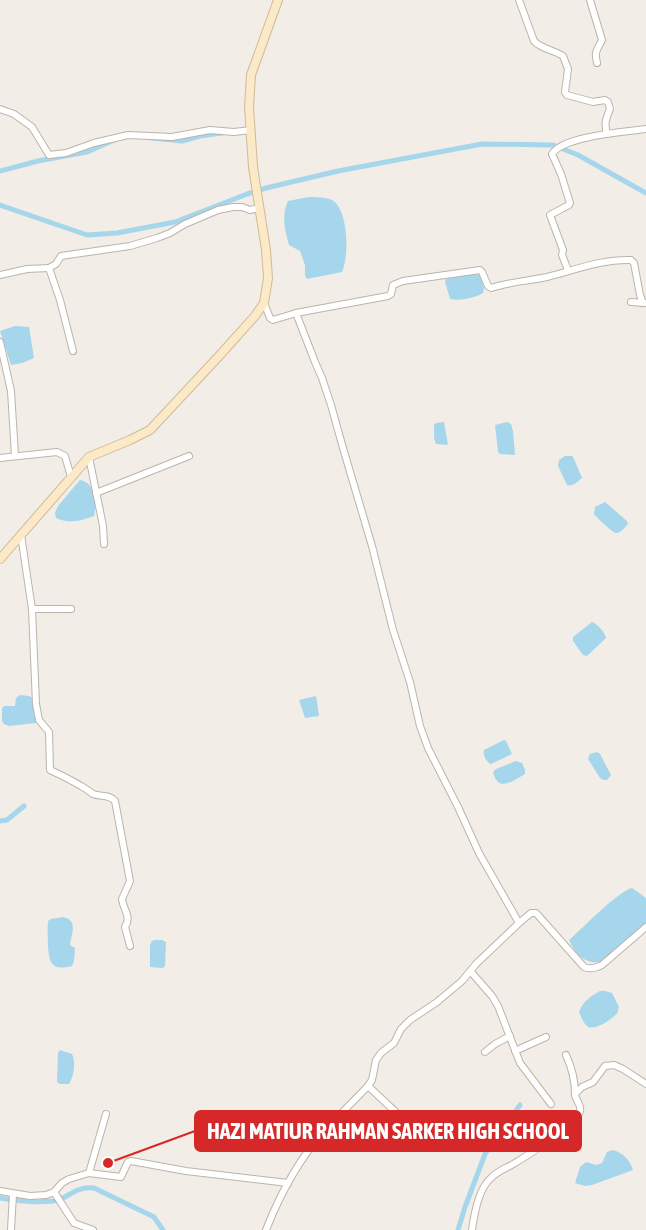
<svg xmlns="http://www.w3.org/2000/svg" width="646" height="1230" font-family="'Asap Condensed',sans-serif">
<rect width="100%" height="100%" fill="#f2ede6"/>
<g fill="#a6d6eb">
<path d="M309,197C316,197 325,197 332,200C349,210 349,257 342,272L307,279L305,276V265L300,251L289,245C285,230 281,216 288,201Z"/>
<path d="M468,274L480,275L484,288L483,293C475,298 460,301 450,299L445,282L446,279Z"/>
<polygon points="15,326 29,327 34,358 22,363 11,365 0,331"/>
<polygon points="444,422 448,445 436,444 434,438 434,425 436,423"/>
<polygon points="507,422 511,424 513,431 515,455 500,454 498,452 495,425"/>
<path d="M565,456H572L574,459L582,478C577,482 573,487 567,485L558,466L559,460Z"/>
<path d="M80,480C95,482 97,504 94,516C81,521 69,524 56,518L55,513L58,506Z"/>
<path d="M605,502L627,521L628,524C625,527 621,533 616,533C613,533 596,517 594,514L595,507Z"/>
<path d="M592,622C598,624 605,633 606,638L587,656L583,655L573,641V637Z"/>
<polygon points="20,695 29,696 33,698 36,723 9,726 4,724 2,721 2,709 4,706 15,706 16,698"/>
<polygon points="316,696 319,716 305,718 299,700"/>
<path d="M504,740L506,741L512,754L491,764C486,762 483,756 484,750Z"/>
<polygon points="597,752 600,754 611,775 607,780 603,780 600,778 588,759 590,754"/>
<path d="M516,761L522,763L525,770V774C513,781 498,793 493,772L496,769Z"/>
<path d="M632,888L646,898V925L606,961C587,966 577,957 569,940C583,928 617,892 632,888Z"/>
<path d="M63,917C78,920 72,933 70,945L75,948L74,961L72,966C52,971 49,964 48,946C48,938 47,930 48,921L51,919Z"/>
<polygon points="154,940 162,940 166,942 165,966 163,968 150,967 150,945 152,941"/>
<path d="M600,991H605L612,993L619,1007C618,1009 618,1011 618,1012C613,1019 594,1032 587,1026C583,1023 581,1016 579,1012C583,1001 591,996 600,991Z"/>
<path d="M60,1050L72,1054C76,1062 74,1076 69,1084H60L57,1082L58,1053Z"/>
<path d="M613,1150C623,1153 630,1160 633,1170L592,1185L585,1186L575,1183L580,1167L586,1162L596,1165L602,1163L607,1152Z"/>
</g>
<g fill="none" stroke-linecap="round" stroke-linejoin="round">
<g stroke="#a6d6eb" stroke-width="5">
<polyline points="152,138 182,141 200,136 222,133"/>
<polyline points="0,171 38,161 87,152 114,140"/>
<polyline points="0,205 87,235 117,233 175,222 247,194 266,188 338,171 482,144 553,145 578,155 646,193"/>
<polyline points="0,821 7,820 24,806"/>
<path d="M0,1198C17,1201 36,1203 53,1201C69,1199 74,1186 94,1188L154,1217L163,1230"/>
<polyline points="458,1230 465,1207 485,1154 520,1105"/>
</g>
<defs>
<g id="minor">
<path d="M519,0L534,41C541,49 554,50 563,56L568,69L565,92L567,95L593,102L605,100L608,102L610,109C606,119 604,123 607,134"/>
<path d="M590,0L602,40C597,50 594,51 597,63"/>
<polyline points="0,109 14,114 32,127 49,155 66,153 94,143 128,135 172,137 210,130 234,132 251,130"/>
<path d="M568,270L562,255L563,250L550,215L569,205L570,203L561,174L552,154C563,136 625,132 646,129"/>
<polyline points="0,275 27,269 49,268"/>
<polyline points="631,302 645,303"/>
<path d="M264,303L270,318L273,320L296,313L388,296L391,294L393,285L403,281L480,270L482,272L488,286L491,288C509,282 528,281 547,277C575,270 602,259 631,260L634,263L640,295L643,303"/>
<polyline points="0,342 11,391 15,456"/>
<polyline points="73,351 60,300 49,268 56,264 61,256 130,246 157,238 170,233 185,224 218,210 233,207 242,207 250,210 260,208"/>
<polyline points="89,457 103,526 104,544"/>
<polyline points="0,458 57,452 65,456 71,477"/>
<polyline points="96,493 189,456"/>
<path d="M21,535L32,609L36,704L39,720L49,732L50,770C61,775 71,780 81,786C85,788 89,791 93,794C101,797 109,794 115,801L130,881L122,899C123,909 132,917 125,927L130,946"/>
<polyline points="32,609 71,609"/>
<path d="M519,923L531,913H536L584,967C590,970 596,968 602,965L646,927"/>
<polyline points="471,972 492,996 498,1006 520,1063 551,1104"/>
<polyline points="515,1051 546,1037"/>
<polyline points="485,1052 495,1044 510,1036"/>
<path d="M566,1055C572,1068 575,1079 575,1094"/>
<polyline points="368,1086 401,1117 407,1120 410,1116"/>
<polyline points="89,1173 106,1114"/>
<polyline points="0,1191 30,1196 46,1195 54,1192 62,1183 69,1179 89,1173 121,1177 128,1162 131,1161 186,1171 288,1183"/>
<polyline points="54,1192 74,1223 93,1230"/>
<polyline points="11,1230 13,1194"/>
<path d="M266,1230C280,1194 299,1159 325,1130C339,1115 354,1101 368,1086L372,1080L376,1060L381,1053L394,1043L401,1029L410,1020L437,1002L462,981L476,964L519,923L479,853L458,807L428,748L420,726L410,682L393,630L372,546L343,448L331,405L322,378L315,362L296,313"/>
<path d="M472,1230C474,1215 479,1188 491,1178C497,1171 507,1168 515,1163C528,1155 577,1125 580,1111C582,1105 575,1100 575,1094L582,1087L593,1082L605,1066L614,1065L623,1069L646,1084"/>
</g>
<polyline id="secondary" points="0,559 89,457 130,440 150,430 220,355 255,316 264,303 268,278 266,250 253,167 249,107 251,75 278,0"/>
</defs>
<use href="#minor" stroke="#bdb4a9" stroke-width="8"/>
<use href="#secondary" stroke="#cfbb98" stroke-width="10"/>
<use href="#minor" stroke="#fff" stroke-width="6"/>
<use href="#secondary" stroke="#fbe9c7" stroke-width="8"/>
</g>
<path fill="none" stroke="#d62828" stroke-width="2" d="M108 1163L195 1131"/>
<circle fill="#d62828" stroke="#fff" stroke-width="2" cx="108" cy="1163" r="6"/>
<rect fill="#d62828" stroke="#d62828" stroke-width="2" x="195" y="1111" width="386" height="40" rx="6"/>
<g font-size="22" text-anchor="middle" font-weight="bold" fill="#fff">
<text x="388" y="1139">HAZI MATIUR RAHMAN SARKER HIGH SCHOOL</text>
</g>
</svg>
